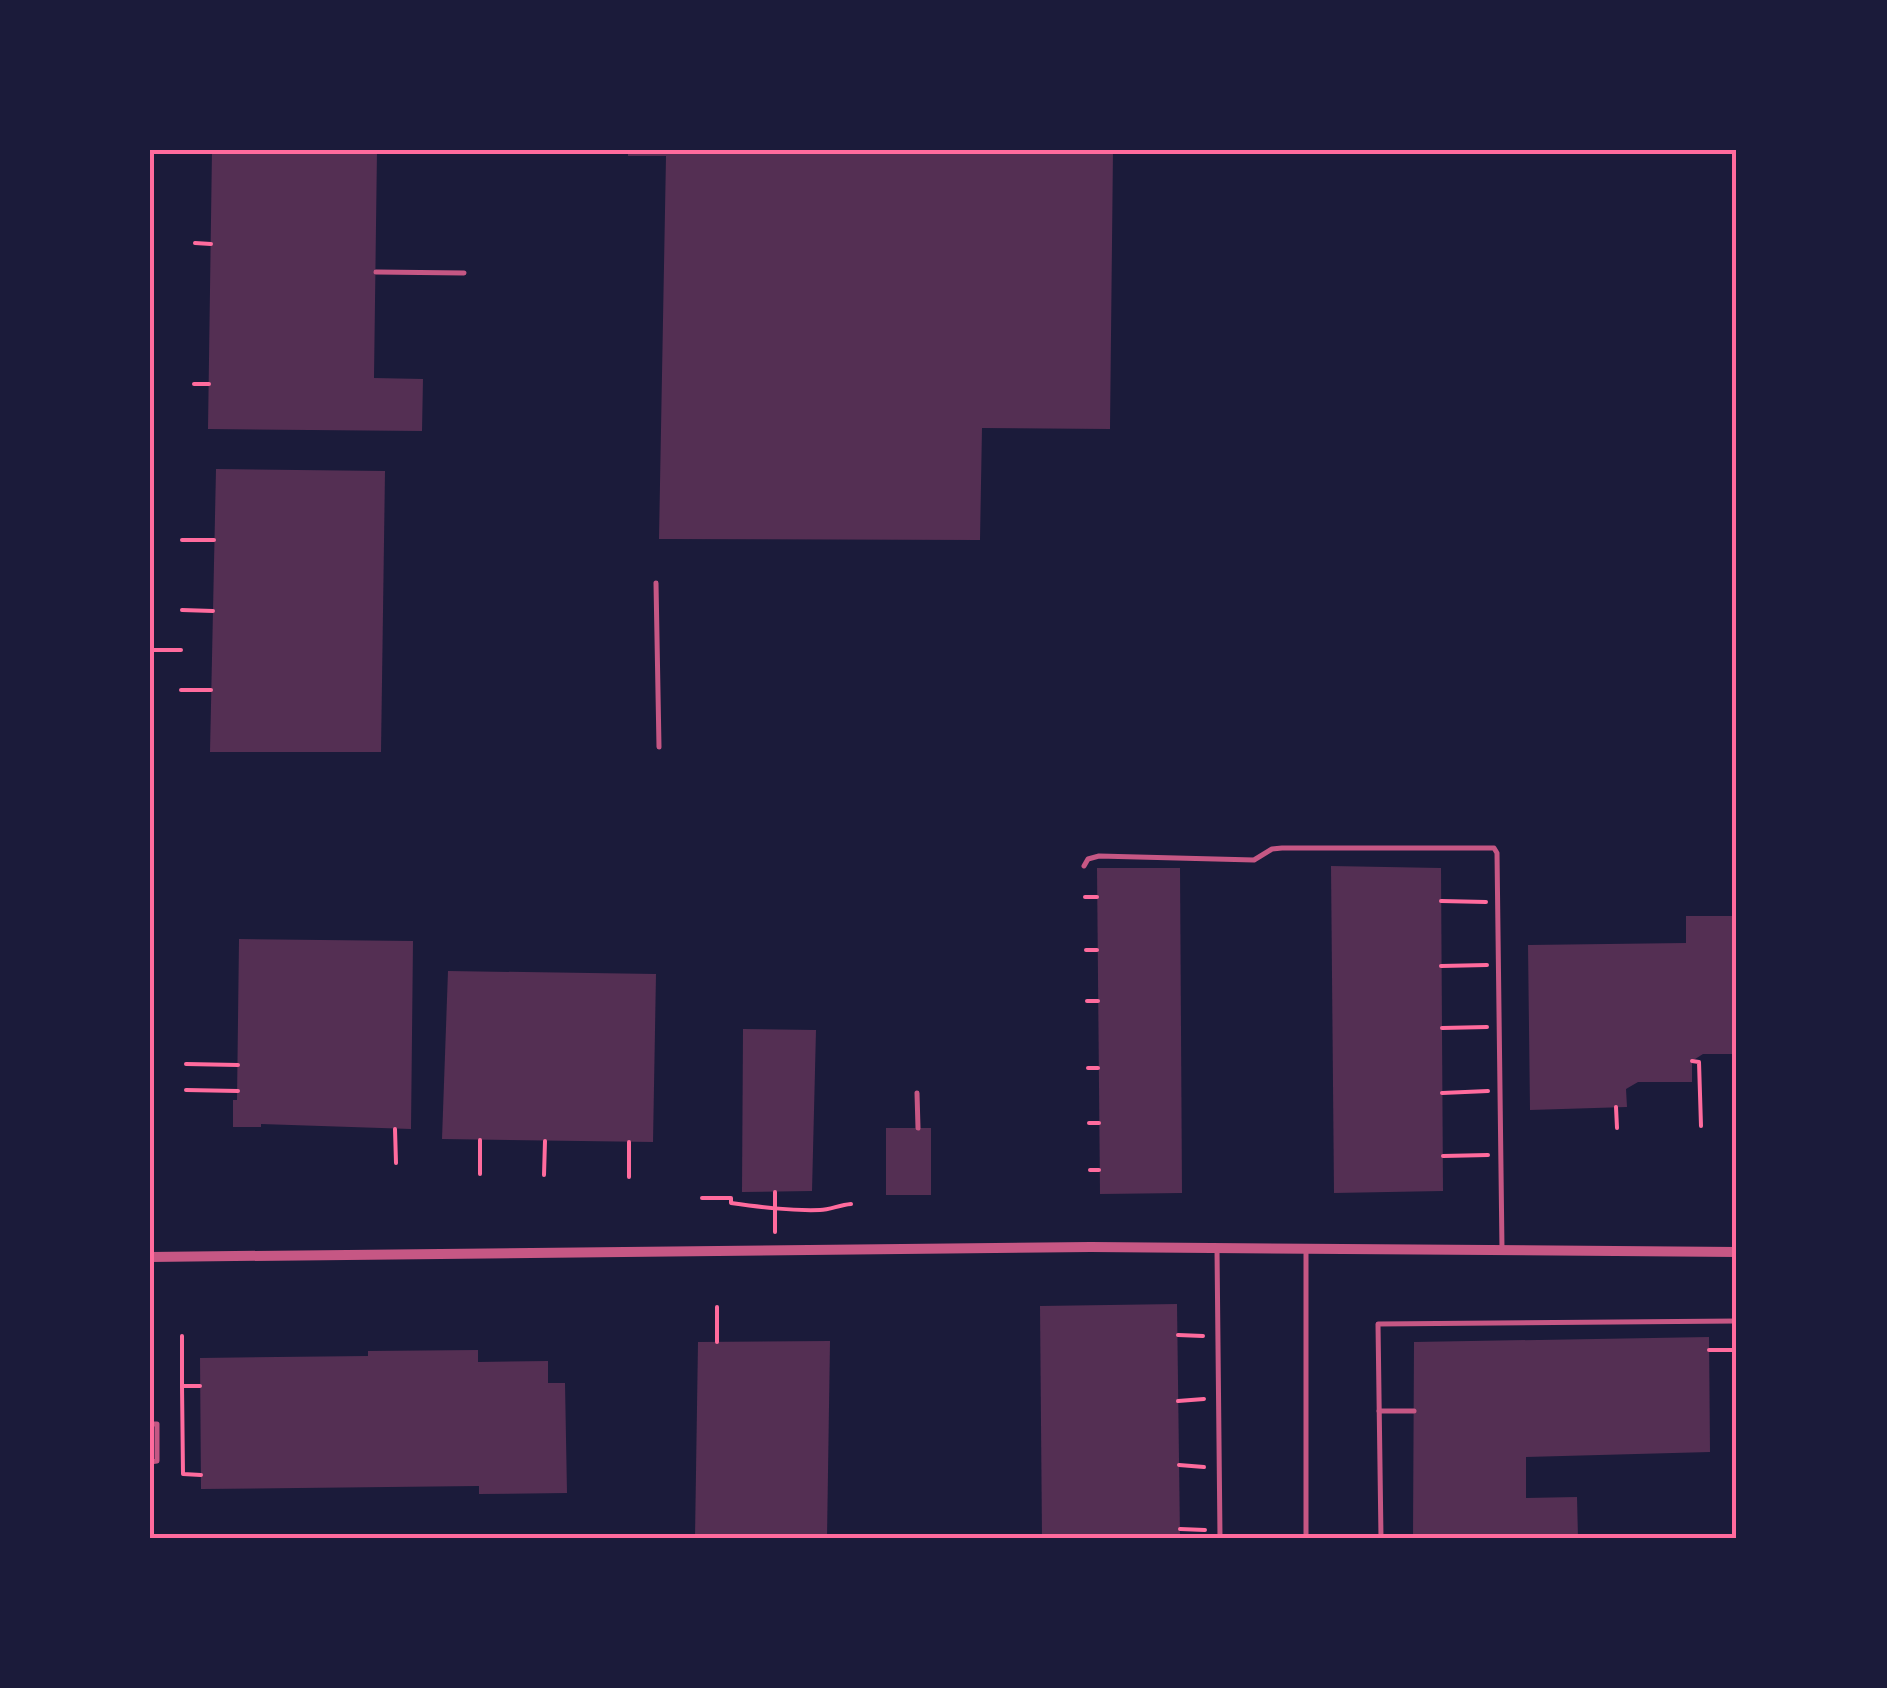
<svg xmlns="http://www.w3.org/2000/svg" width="1887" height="1688" font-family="'Open Sans',sans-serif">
<rect width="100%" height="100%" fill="#1b1b3a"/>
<g fill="#542f53">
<polygon points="212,150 377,150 374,378 423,379 422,431 208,429"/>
<polygon points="628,150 1113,150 1110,429 982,428 980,540 659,539 666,156 628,156"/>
<polygon points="216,469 385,471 381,752 210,752"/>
<polygon points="1331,866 1441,868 1443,1191 1334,1193"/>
<polygon points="1097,868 1180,868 1182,1193 1100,1194"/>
<polygon points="1686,916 1737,916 1737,1054 1703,1054 1692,1061 1692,1082 1638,1082 1626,1089 1627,1107 1530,1110 1528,945 1686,943"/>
<polygon points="239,939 413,941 411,1129 261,1124 261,1127 233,1127 233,1100 237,1100"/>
<polygon points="448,971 656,974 653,1142 442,1139"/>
<polygon points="743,1029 816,1030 812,1191 742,1192"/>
<rect x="886" y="1128" width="45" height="67"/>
<polygon points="1177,1304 1180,1538 1042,1538 1040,1306"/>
<polygon points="1709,1337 1710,1452 1526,1457 1526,1498 1577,1497 1578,1538 1413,1538 1414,1342"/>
<polygon points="830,1341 827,1538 695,1538 698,1342"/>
<polygon points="478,1350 478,1362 548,1361 548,1383 565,1383 567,1493 479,1494 479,1486 201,1489 200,1358 368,1356 368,1351"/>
</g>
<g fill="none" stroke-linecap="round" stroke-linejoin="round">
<g stroke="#ff6b9d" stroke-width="4">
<polyline points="195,243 211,244"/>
<polyline points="194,384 209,384"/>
<polyline points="182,540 214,540"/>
<polyline points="182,610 213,611"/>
<polyline points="150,650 181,650"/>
<polyline points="181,690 211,690"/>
<polyline points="1085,897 1097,897"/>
<polyline points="1441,901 1486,902"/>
<polyline points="1086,950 1097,950"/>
<polyline points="1441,966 1487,965"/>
<polyline points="1087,1001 1098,1001"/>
<polyline points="1442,1028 1487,1027"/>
<polyline points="1692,1061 1699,1062 1701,1126"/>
<polyline points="186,1064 238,1065"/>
<polyline points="1088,1068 1098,1068"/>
<polyline points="186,1090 238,1091"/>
<polyline points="1442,1093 1488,1091"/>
<polyline points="1616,1107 1617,1128"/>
<polyline points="1089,1123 1099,1123"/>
<polyline points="395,1129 396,1163"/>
<polyline points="629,1142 629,1177"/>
<polyline points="1443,1156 1488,1155"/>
<polyline points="1090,1170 1099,1170"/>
<polyline points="480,1174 480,1140"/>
<polyline points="544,1175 545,1141"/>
<polyline points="775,1192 775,1232"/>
<path d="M702,1198H731V1203C760,1207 790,1211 820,1210C830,1210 839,1205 851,1204"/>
<polyline points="717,1307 717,1342"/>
<polyline points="1178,1335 1203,1336"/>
<polyline points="182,1336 182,1386"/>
<polyline points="1709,1350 1737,1350"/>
<polyline points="200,1386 182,1386 183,1474 201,1475"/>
<polyline points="1178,1401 1204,1399"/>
<polyline points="1179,1465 1204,1467"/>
<polyline points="1180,1529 1205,1530"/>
</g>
<g stroke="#c65784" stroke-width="5">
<polyline points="376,272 464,273"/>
<polyline points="656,583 659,747"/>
<polyline points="1084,866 1088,859 1099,856 1254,860 1272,849 1282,848 1494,848 1497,853 1502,1249"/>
<polyline points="917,1093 918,1128"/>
<polyline points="1217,1249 1220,1538"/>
<polyline points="1306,1250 1306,1538"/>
<polyline points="1379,1411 1414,1411"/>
<polyline points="150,1424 157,1424 157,1461 150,1462"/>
<polyline points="1381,1538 1378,1324 1737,1321"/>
</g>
<polyline stroke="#c65784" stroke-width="10" points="150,1257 1091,1247 1737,1252"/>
</g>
<rect width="1887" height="1688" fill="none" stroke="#1b1b3a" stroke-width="305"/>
<rect x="152" y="152" width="1582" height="1384" fill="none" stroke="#ff6b9d" stroke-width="4"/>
</svg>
